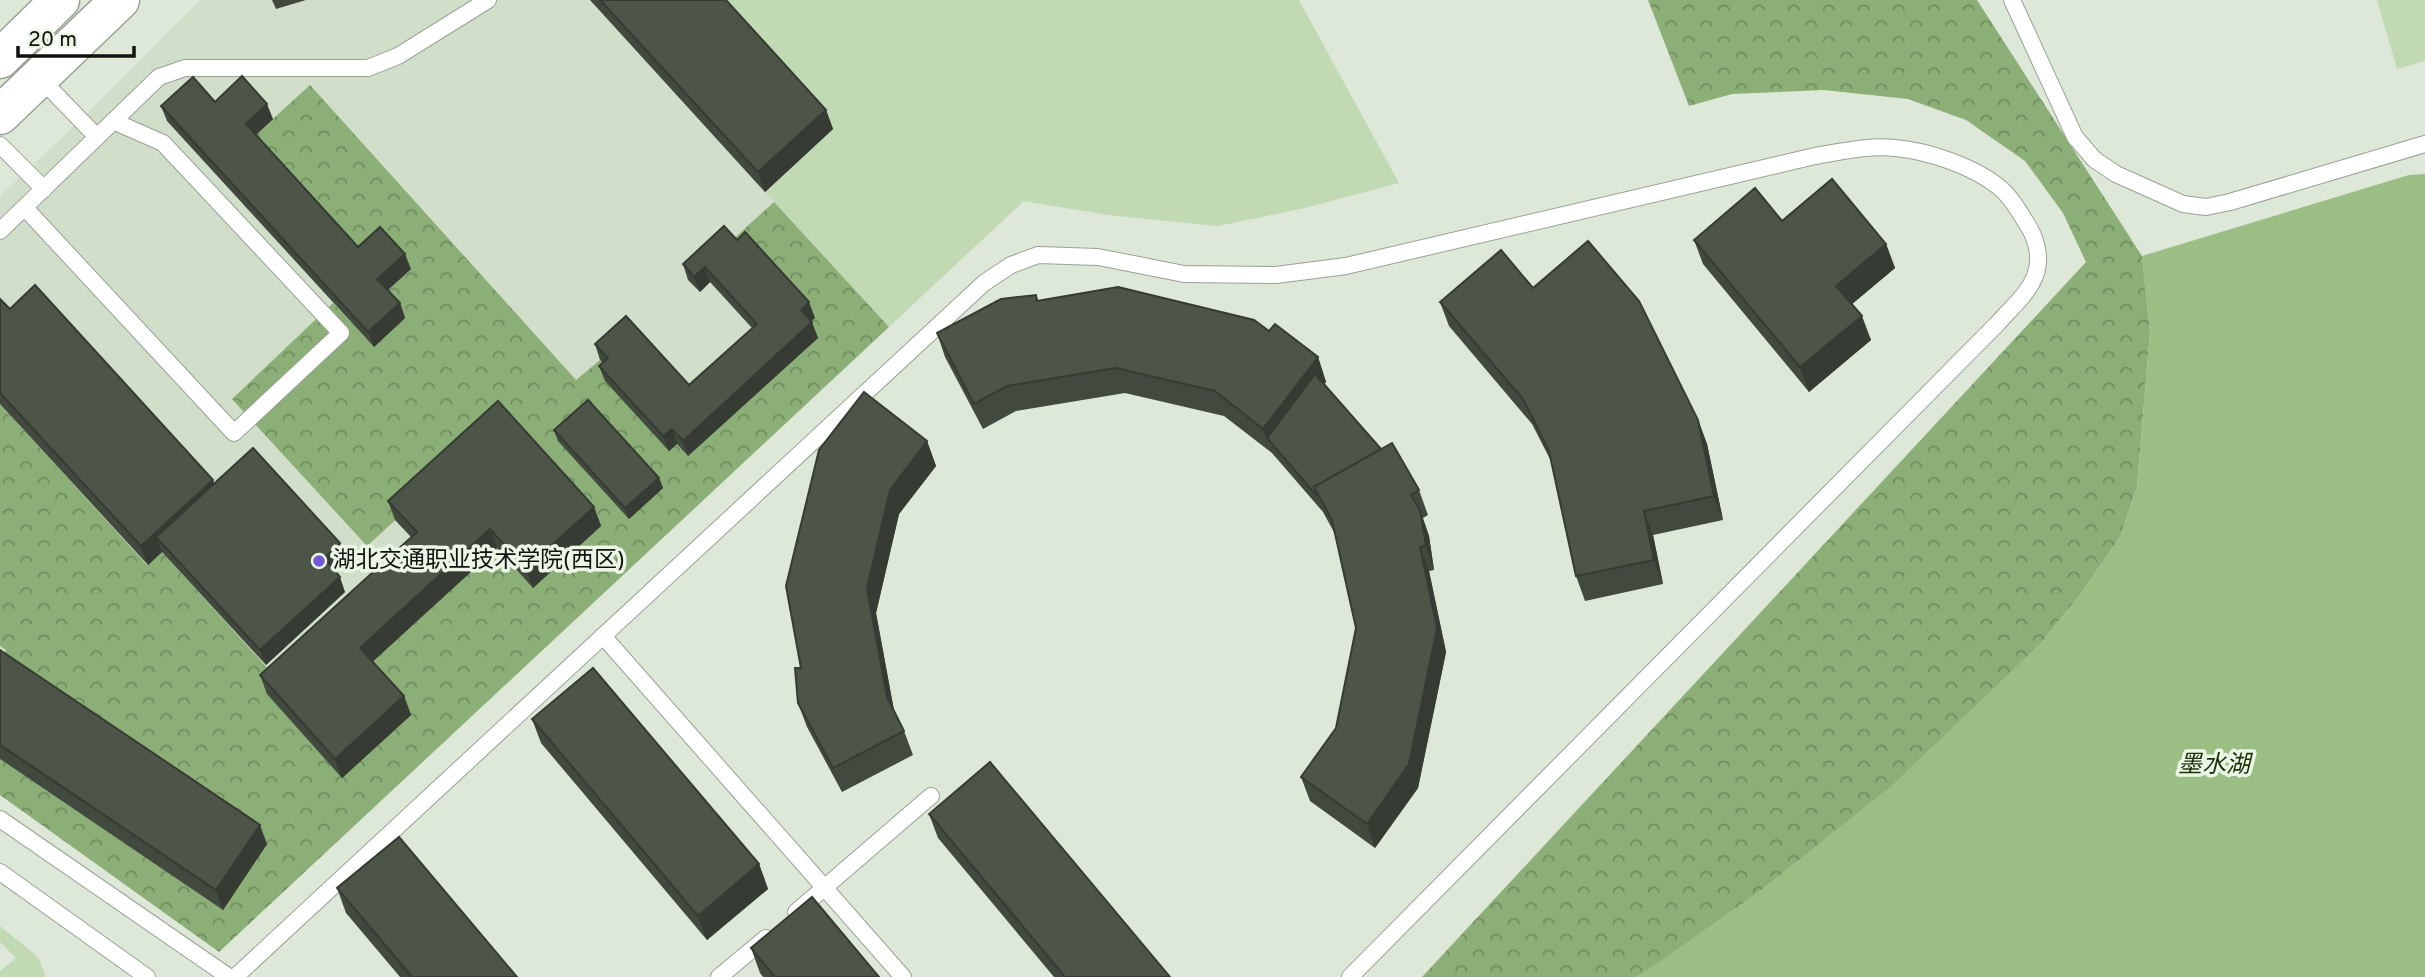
<svg xmlns="http://www.w3.org/2000/svg" width="2425" height="977" font-family="Overpass,'Noto Sans SC',sans-serif">
<defs>
<pattern id="forest-crowns" width="20" height="18" patternUnits="userSpaceOnUse" patternTransform="scale(1.75)"><rect width="20" height="18" fill="#8baf76"/><path d="M2 6a3 3 0 1 1 6 0M12 15a3 3 0 1 1 6 0" fill="none" stroke="#708d5f"/></pattern>
</defs>
<rect width="100%" height="100%" fill="#dee8d9"/>
<polygon fill="#d1dfca" points="200,0 1299,0 1305,208 1217,226 1109,215 1023,201 219,952 0,795 0,196 94,107"/>
<g fill="#c1dab4">
<polygon points="715,0 1299,0 1399,183 1305,208 1217,226 1109,215 1024,201 889,327 765,192 833,129"/>
<polygon points="2377,0 2425,0 2425,61 2397,69"/>
<polygon points="0,926 38,957 46,977 0,977 0,971 16,958 0,942"/>
</g>
<g fill="url(#forest-crowns)">
<polygon points="1648,0 1977,0 2142,256 2150,332 2137,487 2120,537 2082,592 2042,642 1991,693 1891,787 1759,892 1654,966 1637,977 1422,977 2086,262 2063,213 2025,161 1966,120 1908,99 1824,90 1732,94 1689,106"/>
<polygon points="310,85 576,380 600,360 688,456 818,338 806,325 815,318 730,242 774,202 889,327 219,952 0,795 0,759 222,909 266,844 0,660 6,650 0,646 0,404 147,565 162,552 280,682 367,667 497,548 534,588 505,420 367,546 232,399 333,303 374,347 383,294 410,270 364,262 251,139"/>
</g>
<polygon fill="#9abe84" points="2425,174 2425,977 1637,977 1759,892 1890,787 2042,642 2082,592 2120,537 2137,487 2150,332 2142,256 2409,175"/>
<g fill="none" stroke-linecap="round" stroke-linejoin="round">
<defs>
<g id="lane">
<polyline points="2012,0 2075,137 2095,160 2116,174 2183,204 2206,207 2230,202 2425,144"/>
<polyline points="39,77 97,137"/>
<polyline points="0,145 44,189"/>
<polyline points="25,208 234,433 341,333 163,143 113,121"/>
<polyline points="0,231 159,77 185,68 368,68 398,56 488,0"/>
<polyline points="603,636 903,977"/>
<polyline points="0,819 229,977"/>
<polyline points="0,872 147,977"/>
<polyline points="796,912 931,796"/>
<path d="M235,977L984,283L1011,265L1038,255L1098,257L1184,274L1276,275L1346,266L1815,156C1840,152 1869,145 1895,148C1928,151 1973,166 1999,187C2010,196 2018,209 2025,221C2036,237 2042,257 2035,276C2028,294 2011,308 1998,323L1350,977"/>
<polyline points="719,977 766,938"/>
</g>
<g id="secondary">
<polyline points="0,59 60,0"/>
<polyline points="0,115 120,0"/>
</g>
</defs>
<use href="#lane" stroke="#99a294" stroke-width="18"/>
<use href="#secondary" stroke="#99a294" stroke-width="41"/>
<use href="#lane" stroke="#fff" stroke-width="16"/>
<use href="#secondary" stroke="#fff" stroke-width="38"/>
</g>
<g fill="#42493f">
<polygon points="272,0 306,0 276,9"/>
<polygon points="590,0 726,0 826,110 833,129 765,192"/>
<polygon points="215,102 273,119 256,135 358,247 411,269 388,290 400,303 405,318 374,347 167,121 161,106"/>
<polygon points="1782,221 1886,244 1895,268 1852,304 1871,340 1809,392 1703,264 1694,240"/>
<polygon points="737,240 815,318 811,321 818,338 688,456 677,444 669,451 605,381 599,366 603,363 600,360 595,344 689,385 752,328 710,282 700,292 688,280 683,264"/>
<polygon points="1533,288 1698,420 1707,444 1723,520 1653,535 1663,584 1585,601 1576,576 1552,463 1532,424 1449,326 1440,302"/>
<polygon points="1036,295 1038,300 1269,331 1318,357 1326,382 1324,385 1419,490 1428,515 1423,518 1429,536 1434,570 1429,571 1446,652 1418,788 1375,848 1310,801 1301,777 1336,728 1356,628 1335,534 1323,512 1272,453 1224,416 1125,393 1016,411 983,429 945,357 937,333"/>
<polygon points="0,299 10,309 214,484 346,559 333,570 345,592 266,665 162,552 148,565 0,404"/>
<polygon points="554,430 659,478 663,488 629,519 558,441"/>
<polygon points="927,441 936,466 899,514 876,613 894,711 904,731 913,755 842,792 807,727 798,703 801,668"/>
<polygon points="388,501 594,507 601,526 533,588 497,548 372,662 404,696 411,715 342,778 267,694 260,675 411,537 395,520"/>
<polygon points="0,650 267,844 223,910 0,759"/>
<polygon points="532,719 759,864 768,889 707,940 541,743"/>
<polygon points="929,814 1170,977 1054,977 938,838"/>
<polygon points="337,888 517,977 400,977 346,913"/>
<polygon points="751,948 879,977 763,977 760,973"/>
</g>
<g fill="#363c33">
<polygon points="267,104 273,119 251,139 246,124"/>
<polygon points="826,110 833,129 765,192 758,172"/>
<polygon points="1886,244 1895,268 1845,310 1836,286"/>
<polygon points="405,254 411,269 383,294 377,279"/>
<polygon points="705,267 710,282 700,292 694,277"/>
<polygon points="809,302 815,318 806,325 801,310"/>
<polygon points="400,303 405,318 374,347 368,332"/>
<polygon points="1862,316 1871,340 1809,392 1800,367"/>
<polygon points="812,322 818,338 688,456 683,441"/>
<polygon points="1318,357 1326,382 1276,448 1267,438 1263,429"/>
<polygon points="1698,420 1707,444 1723,520 1714,496"/>
<polygon points="672,429 677,444 669,451 663,436"/>
<polygon points="927,441 936,466 899,514 876,613 896,721 887,697 867,588 890,490"/>
<polygon points="659,478 663,488 629,519 625,508"/>
<polygon points="213,480 220,499 156,537 162,552 148,565 141,546"/>
<polygon points="594,507 601,526 533,588 526,569"/>
<polygon points="1420,511 1429,536 1434,570 1426,546"/>
<polygon points="1644,511 1653,535 1663,584 1654,560"/>
<polygon points="490,529 497,548 367,667 360,648"/>
<polygon points="340,543 346,559 329,574 324,558"/>
<polygon points="1420,547 1429,571 1446,652 1418,788 1375,848 1367,824"/>
<polygon points="340,577 345,592 266,665 260,650"/>
<polygon points="404,696 411,715 342,778 335,759"/>
<polygon points="260,825 267,844 223,910 216,890"/>
<polygon points="759,864 768,889 707,940 698,916"/>
</g>
<g fill="#4d5549" stroke="#363c33" stroke-width="2">
<polygon points="600,0 726,0 826,110 758,172"/>
<polygon points="242,76 267,104 246,124 358,247 380,227 405,254 377,279 400,303 368,332 161,106 193,77 215,102"/>
<polygon points="1832,179 1886,244 1836,286 1862,316 1800,367 1694,240 1755,188 1782,221"/>
<polygon points="724,226 737,240 745,232 809,302 801,310 812,322 683,441 672,429 663,436 599,366 608,358 595,344 626,316 689,385 757,324 705,267 694,277 683,264"/>
<polygon points="1588,241 1639,301 1698,420 1714,496 1644,511 1654,560 1576,576 1549,451 1523,399 1440,302 1501,250 1533,288"/>
<polygon points="35,285 213,480 141,546 0,393 0,299 10,309"/>
<polygon points="1118,287 1254,320 1269,331 1275,324 1318,357 1263,429 1215,391 1116,368 1007,386 974,404 937,333 1001,299 1036,295 1037,301"/>
<polygon points="1315,374 1381,449 1314,487 1317,496 1267,438"/>
<polygon points="864,392 927,441 890,490 867,588 887,697 904,731 833,768 798,703 795,668 801,668 786,586 819,450"/>
<polygon points="588,400 659,478 625,508 554,430"/>
<polygon points="498,401 594,507 526,569 490,529 360,648 404,696 335,759 260,675 417,532 388,501"/>
<polygon points="1392,443 1419,490 1411,495 1420,511 1426,546 1420,547 1437,628 1409,764 1367,824 1301,777 1336,728 1356,628 1332,520 1314,487"/>
<polygon points="253,448 340,543 324,558 340,577 260,650 156,537"/>
<polygon points="0,650 260,825 216,890 0,745"/>
<polygon points="593,668 759,864 698,916 532,719"/>
<polygon points="990,762 1170,977 1065,977 929,814"/>
<polygon points="399,837 517,977 412,977 337,888"/>
<polygon points="812,897 879,977 775,977 751,948"/>
</g>
<circle fill="#725ad4" stroke="#ecf6e6" stroke-width="2.5" cx="319" cy="561" r="7"/>
<g text-anchor="middle" dominant-baseline="central" stroke-width="7" stroke-linejoin="round" paint-order="stroke">
<g font-size="23" fill="#0f120d" stroke="#ecf6e6" text-anchor="start">
<text x="333" y="561">湖北交通职业技术学院(西区)</text>
</g>
<g font-size="24" font-style="italic" fill="#1a3108" stroke="#ecf6e6">
<text x="2214" y="766">墨水湖</text>
</g>
</g>
<path d="M18 46v10h116v-10" fill="none" stroke="#0f120d" stroke-width="3.5"/>
<text x="28" y="46" font-size="21" fill="#0f120d" stroke="#ecf6e6" stroke-width="5" paint-order="stroke">20 m</text>
</svg>
